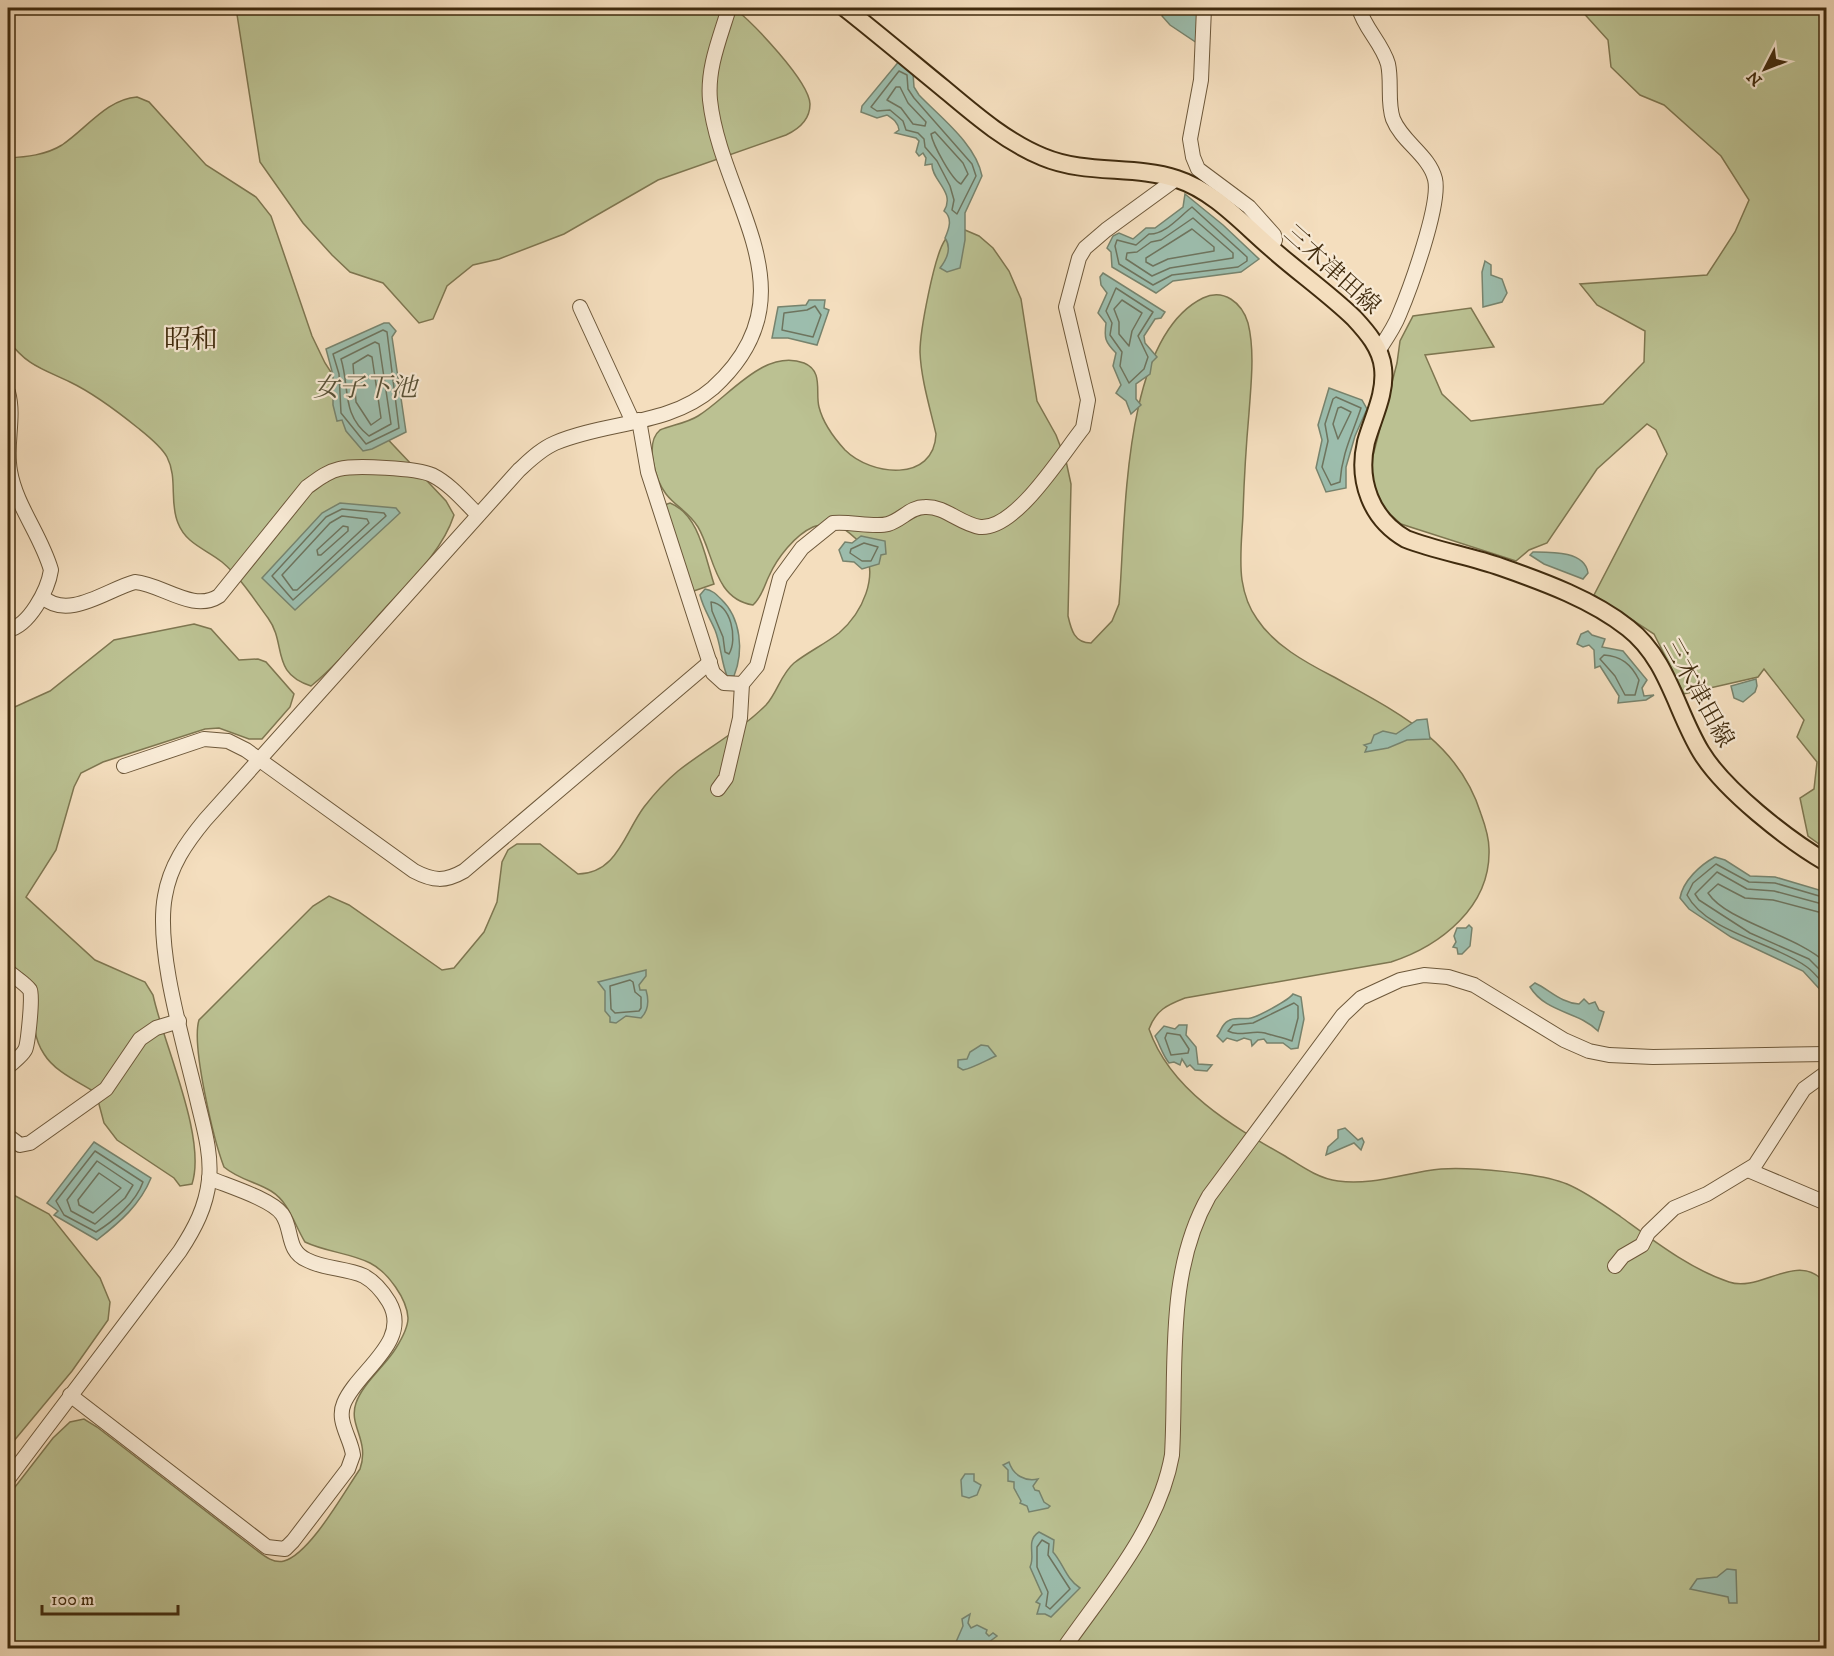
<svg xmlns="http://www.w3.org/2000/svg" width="1834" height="1656" font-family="'IM FELL DW Pica','Noto Serif JP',serif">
<rect width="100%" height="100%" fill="#f4debe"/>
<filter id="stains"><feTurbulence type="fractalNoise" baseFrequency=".00333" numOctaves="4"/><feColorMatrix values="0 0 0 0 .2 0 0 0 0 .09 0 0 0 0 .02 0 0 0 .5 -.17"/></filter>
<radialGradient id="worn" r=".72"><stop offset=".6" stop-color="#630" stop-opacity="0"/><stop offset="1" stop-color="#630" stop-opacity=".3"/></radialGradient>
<g fill="#bbc192" stroke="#7e7650" stroke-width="1.5">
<path d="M236,8H734C753,23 809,81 810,104C810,120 799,129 786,135L658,180L564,234L499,259L473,265L447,286L433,319L419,323L383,283L350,272L332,255L303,223L260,162Z"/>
<polygon points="1579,8 1826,8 1826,849 1808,836 1800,798 1814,789 1817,762 1797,737 1804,720 1764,669 1758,677 1684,694 1654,634 1594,595 1667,454 1656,430 1647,424 1597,469 1547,543 1529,550 1516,561 1401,524 1383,508 1369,471 1397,363 1400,341 1413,316 1471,308 1494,347 1425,355 1442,394 1471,421 1603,404 1644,362 1645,331 1597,305 1580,284 1707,275 1735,232 1749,200 1721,156 1664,105 1640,95 1611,67 1608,40"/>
<path d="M137,97L149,102L206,165L256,197L271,216L312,336L325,363L345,394L446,501L454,515C441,555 404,586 377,617C356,641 336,666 311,686C270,673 287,644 268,618C254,599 239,576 222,562C206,549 186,544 178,523C169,502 178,478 167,457C161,446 148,436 138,428C117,411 95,394 70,382C43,369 27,366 8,340V158C26,157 46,155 62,145C86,129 107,99 137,97Z"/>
<path d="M965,230L979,236L993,248L1009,271L1021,299L1037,401L1056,435L1066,461L1071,484L1068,616C1071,629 1074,643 1091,643L1112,621L1119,604C1126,524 1121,338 1203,298C1224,288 1242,303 1248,323C1255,351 1251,384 1249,413C1246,447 1244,480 1243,514C1242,536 1239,559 1242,580C1244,593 1249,608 1257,619C1274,645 1305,662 1332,676C1395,711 1458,740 1481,814C1485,825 1489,837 1489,849C1491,907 1440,946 1391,962L1185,998C1167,1005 1156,1010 1149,1029C1170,1090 1232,1126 1285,1156C1301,1166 1319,1179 1338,1181C1373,1186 1407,1172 1441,1169C1470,1167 1541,1173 1567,1184C1586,1192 1604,1205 1621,1217C1654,1241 1690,1269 1729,1282C1761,1293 1799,1249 1826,1284V1648H8V1496L53,1438L70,1422L84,1419L97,1427L255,1549C263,1555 273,1564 284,1561C310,1554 344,1492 360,1469C370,1440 348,1426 356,1403C363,1383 385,1366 396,1348C401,1340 408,1328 408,1318C407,1299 388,1272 370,1263C350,1253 326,1252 305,1242C294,1224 289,1202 271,1191C256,1182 238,1179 224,1167C214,1141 191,1045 199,1020L313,906L329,896L349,905L442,970L454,968L484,932L497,902L502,862L508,850L517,844H540L578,874C617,873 624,834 644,807C654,794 666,781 678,771C707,748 740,731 766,705C777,693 781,674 794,663C808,652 825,644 839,633C862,613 880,576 863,547C857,537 845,530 836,523C829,524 820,524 813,527C795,535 777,558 769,576C764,586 762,597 753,605C714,599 714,554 698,527C688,511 676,507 666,494C656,481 644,443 660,430C672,425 687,423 698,416C729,397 764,348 804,363C824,371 815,393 819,407C823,423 834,438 845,450C871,476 934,483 936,434C930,408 921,379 920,352C920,331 934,256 945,240C950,233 957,231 965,230Z"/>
<path d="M670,503C699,514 705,557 714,584L688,593L659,507Z"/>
<path d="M194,624L211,629L239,660L258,659L266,662L294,694L290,707L262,739H249L219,728L205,729L103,762L81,773L74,787L56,850L26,897L95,960L145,982L153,995C164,1046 207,1138 192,1184L180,1186L174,1178L117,1140L104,1123L96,1093C79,1082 55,1072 44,1054C26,1027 40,999 30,982C26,974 16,970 8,966L10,800L8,710L50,691L114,640Z"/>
<polygon points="8,1192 49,1214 100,1278 110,1302 108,1320 72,1371 8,1448"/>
</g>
<g fill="#9cbdad" stroke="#77836d" stroke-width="1.5">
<polygon points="1166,8 1202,8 1197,43 1170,25 1162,16"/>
<path d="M900,60L913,73L914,87L919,95C940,117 976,144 982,176L965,213V240L960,268L947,272L940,268C947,259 952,248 945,238C949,229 953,218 944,211C956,192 931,180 932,164L925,165L926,158L923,153L919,156L916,152L919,141L916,138L895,133L899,130C898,122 893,119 887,115L877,118L861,112L862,106Z"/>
<polygon points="1185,194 1223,225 1259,259 1241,272 1173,281 1156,293 1112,267 1111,252 1107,248 1113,236 1119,233 1133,239 1146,228 1155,228 1183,207"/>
<polygon points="1485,261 1491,265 1491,275 1502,279 1507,293 1502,302 1483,307 1482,272"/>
<path d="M1103,273L1165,312L1161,318L1155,319L1144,336L1145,343L1157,357L1152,362L1150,374L1136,384V399L1141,405L1131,414L1126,401L1116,393L1121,385L1113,366L1116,353C1105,342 1104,338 1106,323L1098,313L1107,293L1101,285L1100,277Z"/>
<polygon points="809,300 825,300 824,308 829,310 817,345 788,338 772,338 778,307 806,305"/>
<polygon points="384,323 389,323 396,331 392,337 406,432 372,449 363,451 346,431 342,420 337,421 333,405 333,375 326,349"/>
<polygon points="1329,388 1362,400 1367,409 1355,436 1346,467 1346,488 1326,492 1316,468 1322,440 1318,425"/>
<polygon points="340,503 396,508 400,513 295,610 262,578 322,513"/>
<polygon points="861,536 885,541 886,554 881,555 879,564 862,569 854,562 843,561 839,550 845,542 852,543"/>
<path d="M1533,552C1551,552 1585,551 1588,573L1583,579L1544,564L1530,555Z"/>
<path d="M705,589C712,590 716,594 721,599C741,618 744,651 734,676H727C721,661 721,645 715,630C710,618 703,608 700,595Z"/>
<polygon points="1588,631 1592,635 1605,639 1602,647 1623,651 1647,680 1642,688 1644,696 1654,695 1646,700 1618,703 1619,696 1600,666 1595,668 1594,650 1589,645 1583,647 1577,644 1581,634"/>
<polygon points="1756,679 1757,686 1755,692 1743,702 1734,698 1731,686"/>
<polygon points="1427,719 1430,739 1407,740 1388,748 1365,752 1367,747 1364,745 1371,743 1374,735 1383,731 1396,734 1417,720"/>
<path d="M1715,857L1725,860L1750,876L1775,877L1826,892V996L1803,971L1731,937L1689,909L1680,898C1683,881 1700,865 1715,857Z"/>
<polygon points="1469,925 1472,928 1470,946 1462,954 1458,954 1457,948 1453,947 1456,942 1454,936 1457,928 1466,928"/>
<path d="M646,970V976L639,985L640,990H646C649,1000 649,1010 641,1018L626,1016L616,1023L610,1022V1017L605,1011V991L598,982Z"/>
<path d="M1535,983C1550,990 1561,1003 1579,1004L1584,999L1589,1004L1595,1002L1599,1010L1604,1012L1598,1031C1578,1011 1546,1013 1530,987Z"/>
<path d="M1293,994L1301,997L1304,1019L1298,1048L1291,1049L1283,1043H1267L1264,1039L1258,1040L1252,1046L1251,1040L1244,1038L1237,1041L1227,1038L1223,1042L1217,1036C1222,1030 1221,1025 1228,1021C1235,1016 1243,1020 1251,1018C1259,1016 1289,1000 1293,994Z"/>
<path d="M1179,1025H1187L1186,1035L1196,1047L1198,1064L1212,1065L1207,1071L1195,1070L1190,1065L1187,1067L1182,1059L1180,1065L1174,1062L1169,1063C1162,1054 1160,1045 1155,1036L1164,1026L1175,1029Z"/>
<path d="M981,1045L988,1046L996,1056C985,1061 973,1068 963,1070L958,1067V1060L967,1059L970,1052Z"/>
<polygon points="1345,1128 1358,1140 1362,1138 1364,1142 1361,1150 1354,1143 1326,1155 1328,1147 1338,1138 1338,1130"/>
<path d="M94,1142L151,1178C140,1205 120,1222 97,1240L54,1215L58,1211L47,1203Z"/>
<path d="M1009,1462C1013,1475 1025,1482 1038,1479L1033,1486L1035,1490L1039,1491L1044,1502L1050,1506L1048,1508L1029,1512L1027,1506L1020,1503L1021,1501L1014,1488V1482L1008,1481V1470L1003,1465Z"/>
<polygon points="965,1474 974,1474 974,1481 981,1485 977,1495 969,1498 962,1496 961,1480"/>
<path d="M1039,1532L1054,1540L1053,1552C1063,1563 1066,1579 1080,1588L1051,1617L1045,1614H1037L1040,1604L1036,1602L1042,1594L1030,1567C1036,1555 1025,1541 1039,1532Z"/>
<polygon points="1727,1569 1736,1570 1737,1603 1729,1603 1728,1597 1690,1589 1697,1579 1717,1577"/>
<polygon points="970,1614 968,1623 971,1628 977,1625 987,1630 986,1633 989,1636 993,1633 997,1636 981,1648 958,1648 956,1642 963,1626 962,1619"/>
</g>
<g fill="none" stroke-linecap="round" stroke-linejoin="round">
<g stroke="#6e745e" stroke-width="1.5">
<polygon points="899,71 907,75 908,89 914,98 972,164 976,176 957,214 952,210 954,200 950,186 937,161 925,147 924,139 918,133 906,130 903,121 890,110 877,111 871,107"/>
<polygon points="896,87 900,87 908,103 926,122 925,126 913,124 901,108 887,100"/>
<path d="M935,132L963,163L968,174L961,184C952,180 933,145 931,134Z"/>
<path d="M1192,207L1247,257V261L1238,267L1172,275L1153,285L1119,264L1115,246L1117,240L1136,245L1149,234C1165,235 1180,216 1192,207Z"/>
<polygon points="1193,218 1233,253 1233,258 1170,268 1152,276 1126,259 1127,253 1137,252 1151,242 1161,240"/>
<polygon points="1192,229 1214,247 1214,251 1168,259 1153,266 1146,262 1146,258"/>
<polygon points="1116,288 1153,312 1138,336 1148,357 1144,369 1129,383 1120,366 1122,352 1110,335 1112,323 1106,311"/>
<polygon points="1122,300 1142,313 1132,331 1129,346 1119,334 1119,322 1114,309"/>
<polygon points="815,306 821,315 813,337 782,330 784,313 807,310"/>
<polygon points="383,330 387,332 399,428 366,444 341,413 339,374 333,354"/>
<path d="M375,342L379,344L391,424L369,436C341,414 350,388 341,359Z"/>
<polygon points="368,355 372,357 381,418 371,425 356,402 353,364"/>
<path d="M1336,397L1361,408C1352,435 1342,453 1340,482L1331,485L1322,467L1328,441L1325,424L1333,399Z"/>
<polygon points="1341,407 1351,412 1338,439 1333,424 1338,408"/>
<polygon points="342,509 384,513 386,516 293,600 272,576 326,517"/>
<polygon points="342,516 367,519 369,523 297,590 293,590 282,575 330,523"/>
<polygon points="343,526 348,527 348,531 321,555 318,555 317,550"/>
<polygon points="864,543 878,547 871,561 862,561 850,553 851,549"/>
<path d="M711,602C731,604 738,639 729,654L725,652L723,637L712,611Z"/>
<path d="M1604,655C1621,656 1631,664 1639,680L1635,695H1625L1615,676L1600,659Z"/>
<path d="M1826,898L1775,883L1749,882L1716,864L1693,883L1687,895C1706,932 1775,943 1807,967C1814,972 1820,980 1826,987"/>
<polyline points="1826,905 1774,891 1747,889 1717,872 1695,894 1699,900 1750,933 1809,959 1826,976"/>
<path d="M1826,914L1773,900L1745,898L1718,884L1708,893C1727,922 1797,935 1826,963"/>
<polygon points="630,980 633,982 635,992 641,997 641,1008 639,1011 615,1013 611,1009 610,986"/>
<path d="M1294,1003L1298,1006V1018L1292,1041C1283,1037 1273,1036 1265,1033C1252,1030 1239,1037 1228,1031L1233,1025L1253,1023Z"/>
<polygon points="1167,1033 1180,1035 1189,1049 1188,1053 1171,1055 1165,1038"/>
<path d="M95,1151L143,1182C136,1202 114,1221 96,1232L64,1215L56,1201Z"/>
<polygon points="97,1161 133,1185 125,1198 95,1224 71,1211 67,1200"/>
<polygon points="99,1173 121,1188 93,1213 79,1205 78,1200"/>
<polygon points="1042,1540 1049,1544 1048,1555 1070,1589 1050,1609 1046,1606 1048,1592 1037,1567 1037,1547"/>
</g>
<defs>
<g id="minor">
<polyline points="1204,8 1201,80 1190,139 1193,157 1198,169 1249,207 1274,235 1275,240 1271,248"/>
<path d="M1359,8C1364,28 1382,43 1388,64C1392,82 1387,102 1393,119C1402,142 1429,155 1435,179C1441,204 1410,289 1399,315C1394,328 1386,339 1378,351"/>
<polyline points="580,307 633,422"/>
<path d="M8,392C15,418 5,444 10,471C16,506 41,535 51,570C48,590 29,626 8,630"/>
<polyline points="639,420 648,472 713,673 724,683 742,684"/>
<path d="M43,597C68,621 108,589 135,582C162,584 193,613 219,596L307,487C317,480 326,472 339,469C355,465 417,468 432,475C450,484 464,501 478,515"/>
<path d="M124,766L204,739L228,741L246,750L414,871C433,881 445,882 464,871L710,662"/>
<path d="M718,789L726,778L740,718L742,684L757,666L780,578L802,548L833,523C850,521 874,528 888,524C902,520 910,507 925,507C945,506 960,524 980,527C1016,530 1062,454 1083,428L1088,400L1066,307L1079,258L1085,248L1106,230L1176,179"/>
<path d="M8,971C14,977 25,983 30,990C33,995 28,1045 25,1050C21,1057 13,1062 8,1067"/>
<polyline points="8,1136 20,1145 30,1143 106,1089 140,1039 156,1028 179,1021"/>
<polyline points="1748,1170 1826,1203"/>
<polyline points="1615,1266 1623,1256 1642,1245 1648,1233 1674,1208 1707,1194 1755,1165 1804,1089 1826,1073"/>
<path d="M70,1395L267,1547L285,1549L293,1541L348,1469L353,1455C351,1438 336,1421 344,1403C358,1370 412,1342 389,1302C383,1292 375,1282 364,1276C346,1268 324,1269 307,1260C286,1251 293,1229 282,1214C271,1199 228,1186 209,1178"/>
<path d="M8,1479L180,1251C195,1228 206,1207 209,1180C212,1153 203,1125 197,1099C184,1044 155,949 165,896C170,866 186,843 205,820L519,470C530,460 541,449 555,443C607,421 669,426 713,388C817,294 721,202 710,100C707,68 720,38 729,8"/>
<path d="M1064,1648C1106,1588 1159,1528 1172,1455C1177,1369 1165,1273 1209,1196L1343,1015L1361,998L1400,980L1424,975L1448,977L1474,985L1564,1040L1589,1051L1609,1055L1653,1057L1826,1054"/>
</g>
<path id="major" d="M845,8C878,34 910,61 943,88C974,114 1006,142 1043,157C1086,175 1133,165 1177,179C1214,191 1242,223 1271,248C1298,272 1328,293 1354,318C1367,332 1381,348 1383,368C1386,394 1373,417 1366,442C1357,481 1371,519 1406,539C1437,551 1470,556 1501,567C1544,582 1593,600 1628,628C1668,659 1676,711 1701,752C1724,790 1788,840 1826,862"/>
</defs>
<use href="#minor" stroke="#6d583a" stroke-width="16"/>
<use href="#major" stroke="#402b0e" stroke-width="20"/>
<use href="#minor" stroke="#f8ead5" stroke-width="14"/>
<use href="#major" stroke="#f4debe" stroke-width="16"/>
</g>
<g text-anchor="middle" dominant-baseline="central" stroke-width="4.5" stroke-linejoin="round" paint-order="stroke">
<g font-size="24" fill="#402b0e" stroke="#f8ead5">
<text transform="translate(1332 270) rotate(42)">三木津田線</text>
<text transform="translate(1698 693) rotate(61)">三木津田線</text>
</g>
<g font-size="26" font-style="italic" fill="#575036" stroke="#f8ead5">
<text x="365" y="388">女子下池</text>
</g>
<g font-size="27" fill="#402b0e" stroke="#f8ead5">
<text x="191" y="340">昭和</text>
</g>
</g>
<rect width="1834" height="1656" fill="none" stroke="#f4debe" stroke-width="30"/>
<rect x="9" y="9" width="1816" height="1638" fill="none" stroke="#402b0e" stroke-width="3"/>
<rect x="15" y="15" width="1804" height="1626" fill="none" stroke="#402b0e" stroke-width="1.5"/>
<g transform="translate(1765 69) rotate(228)" stroke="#f8ead5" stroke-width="4.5" paint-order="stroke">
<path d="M0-4.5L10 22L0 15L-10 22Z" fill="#402b0e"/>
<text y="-9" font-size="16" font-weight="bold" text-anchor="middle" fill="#402b0e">N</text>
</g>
<path d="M42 1605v9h136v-9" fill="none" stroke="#402b0e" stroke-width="3"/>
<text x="51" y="1605" font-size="18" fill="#402b0e" stroke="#f8ead5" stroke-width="4.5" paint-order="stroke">100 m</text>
<rect width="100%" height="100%" filter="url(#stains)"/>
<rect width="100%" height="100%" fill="url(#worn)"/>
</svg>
